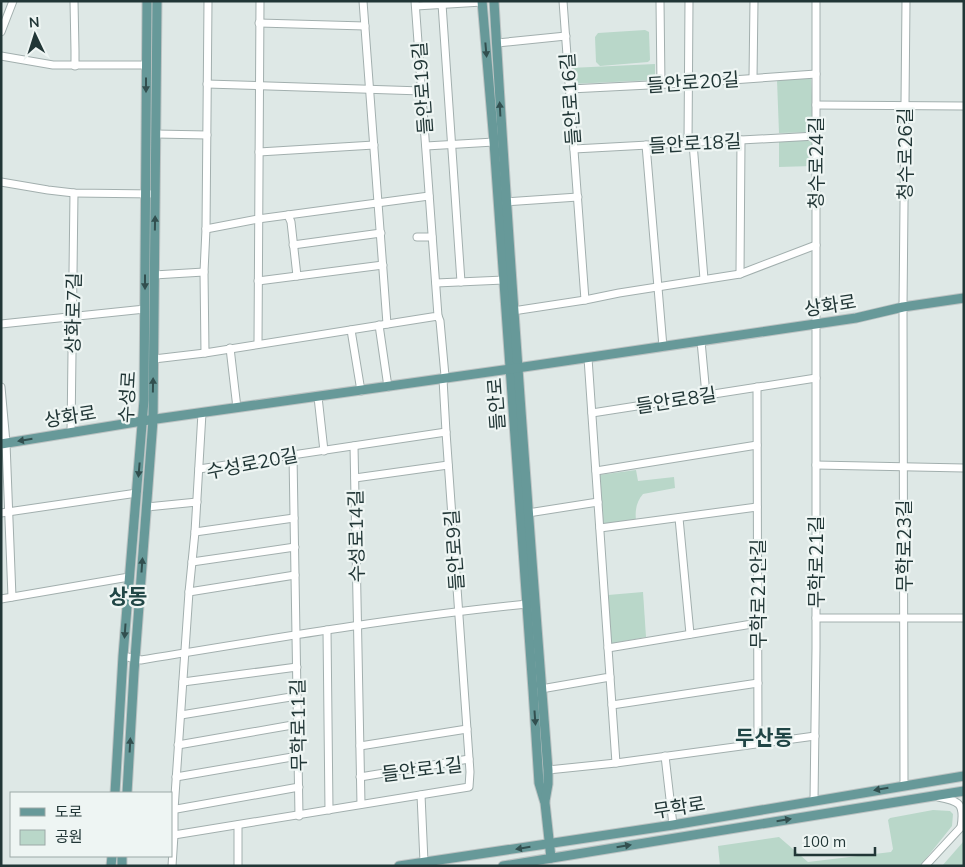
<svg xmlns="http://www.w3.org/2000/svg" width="965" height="867" font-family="Mulish,'Noto Sans KR',sans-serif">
<rect width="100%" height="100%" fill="#dee8e6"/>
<g fill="#b9d7c9">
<polygon points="645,30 649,32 650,60 648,62 600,66 596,62 595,37 598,33"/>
<polygon points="655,64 655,80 571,84 570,68"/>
<polygon points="811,78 814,132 779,133 777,80"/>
<polygon points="779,141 812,141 812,166 779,167"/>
<path d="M636,470L638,481L674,477L675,488L643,494C636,502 635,511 636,521L602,527L599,475Z"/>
<polygon points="643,592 646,637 610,644 608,595"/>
<polygon points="933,810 950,811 953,814 952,826 920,866 720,866 718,846 779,837 808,862 891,852 893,849 888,820 890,818"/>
<polygon points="963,842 964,866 942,866"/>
</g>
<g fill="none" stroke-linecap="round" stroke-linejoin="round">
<defs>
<g id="minor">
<polyline points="74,1 75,51 75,66"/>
<polyline points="208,1 206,229 204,272 205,353 438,316 415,1"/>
<polyline points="363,1 387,324"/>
<polyline points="563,1 585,300"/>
<polyline points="660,1 661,85"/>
<polyline points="442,4 461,282"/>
<polyline points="416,6 482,2"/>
<polyline points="259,23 365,26"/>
<polyline points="1,32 13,1"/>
<polyline points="497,43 566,36"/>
<polyline points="1,56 53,65 147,65"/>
<polyline points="753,78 754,1"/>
<polyline points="207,84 422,91"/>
<polyline points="570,89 689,83 816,74"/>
<polyline points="816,105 964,106"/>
<polyline points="156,134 207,135"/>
<polyline points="688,143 689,1"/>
<polyline points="693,143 704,279"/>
<polyline points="646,145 663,347"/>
<polyline points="426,146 494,142"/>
<polyline points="574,149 816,136"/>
<polyline points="259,152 374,145"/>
<polyline points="1,182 48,190 74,193 155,194"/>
<polyline points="506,202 578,197"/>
<polyline points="288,215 291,222 297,276"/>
<polyline points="206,229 258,219 429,196"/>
<polyline points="417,237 432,237"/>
<polyline points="293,245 381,233"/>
<polyline points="740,274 741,140"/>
<polyline points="154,275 204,272"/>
<polyline points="258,281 383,265"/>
<polyline points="436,283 504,280"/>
<polyline points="513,311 585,300 619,293 740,274 816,245"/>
<polyline points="1,324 145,309"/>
<polyline points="379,325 388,387"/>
<polyline points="351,330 361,391"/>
<polyline points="701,341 706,395"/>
<polyline points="258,344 260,1"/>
<polyline points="230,348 237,408"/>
<polyline points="154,359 205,353"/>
<polyline points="1,387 6,443 12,597"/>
<polyline points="757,387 758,743"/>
<polyline points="318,397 324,451"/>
<polyline points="592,413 816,378"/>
<polyline points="71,433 74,193"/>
<polyline points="354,446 361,804"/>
<polyline points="293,455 299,816"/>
<polyline points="816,465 964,468"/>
<polyline points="199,469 446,432"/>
<polyline points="596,471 757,445"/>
<polyline points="355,478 448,465"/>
<polyline points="147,507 197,502"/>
<polyline points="1,513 137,493"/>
<polyline points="528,513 598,502"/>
<polyline points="679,518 690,634"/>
<polyline points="600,528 757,507"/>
<polyline points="195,532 294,518"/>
<polyline points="192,562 295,547"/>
<polyline points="189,592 295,575"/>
<polyline points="1,599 129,577"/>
<polyline points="816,618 964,618"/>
<polyline points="327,630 329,810"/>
<polyline points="608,648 758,623"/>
<path d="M123,656L141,660C269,639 397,617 527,604"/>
<polyline points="610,677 616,763"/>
<polyline points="183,682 297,667"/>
<polyline points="541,689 610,677 588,358"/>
<polyline points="612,705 758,683"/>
<polyline points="181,715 297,696"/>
<polyline points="178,745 298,724"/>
<polyline points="360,746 467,729"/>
<polyline points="665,756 673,825"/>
<polyline points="548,770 616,763 815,736"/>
<polyline points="176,777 298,756"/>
<polyline points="360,777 469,759"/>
<polyline points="904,785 903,307 906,1"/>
<polyline points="421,795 424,862"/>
<path d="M938,797C959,801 965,803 961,827"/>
<polyline points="814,801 816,648 816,1"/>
<polyline points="171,810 299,787"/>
<polyline points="238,825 238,866"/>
<polyline points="174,835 469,787 470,772 446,432 443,379 445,376 440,321 438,316"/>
<polyline points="172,866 174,835 174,810 189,592 195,532 202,413"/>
<polyline points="925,866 964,824"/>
</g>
<g id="major">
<polyline points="482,1 494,142 533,690 539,783 545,803 551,858"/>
<path d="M494,1C509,258 528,514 548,770V784L545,801"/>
<polyline points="1,444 142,421 517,368 856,318 903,307 964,298"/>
<polyline points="115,793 123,656 144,400 147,1"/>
<polyline points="127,793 134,672 153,420 157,1"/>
<polyline points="111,866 112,856"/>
<polyline points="122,866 122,856"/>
<polyline points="399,866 673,825 964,776"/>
<polyline points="503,866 964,791"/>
</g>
</defs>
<use href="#minor" stroke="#a2afae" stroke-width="9"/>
<use href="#major" stroke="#bcc3c3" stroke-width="11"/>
<use href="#minor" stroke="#fff" stroke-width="7"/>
<use href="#major" stroke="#679999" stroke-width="9"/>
</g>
<defs><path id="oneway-solid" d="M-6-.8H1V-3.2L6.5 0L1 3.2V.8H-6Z" transform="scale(1.25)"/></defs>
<g fill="#324f4f">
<use href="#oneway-solid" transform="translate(486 50) rotate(85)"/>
<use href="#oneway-solid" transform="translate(146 85) rotate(90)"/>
<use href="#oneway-solid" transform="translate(500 109) rotate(-93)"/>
<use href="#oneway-solid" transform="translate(155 223) rotate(-89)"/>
<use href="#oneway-solid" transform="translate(145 282) rotate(90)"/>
<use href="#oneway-solid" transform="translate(153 385) rotate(-89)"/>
<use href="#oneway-solid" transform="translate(25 440) rotate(171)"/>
<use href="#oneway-solid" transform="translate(139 470) rotate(95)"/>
<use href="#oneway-solid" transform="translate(142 565) rotate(-86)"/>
<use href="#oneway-solid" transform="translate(125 631) rotate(94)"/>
<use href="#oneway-solid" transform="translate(535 718) rotate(86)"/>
<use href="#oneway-solid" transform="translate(130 745) rotate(-87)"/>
<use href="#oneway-solid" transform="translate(881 789) rotate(170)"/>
<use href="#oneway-solid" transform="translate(784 820) rotate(-9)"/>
<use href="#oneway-solid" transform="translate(624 846) rotate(-9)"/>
<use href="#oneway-solid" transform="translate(523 848) rotate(171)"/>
</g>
<g text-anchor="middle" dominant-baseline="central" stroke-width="4.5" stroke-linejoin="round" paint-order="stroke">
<g font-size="19" fill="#213636" stroke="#eef5f3">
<text transform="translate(693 82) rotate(-4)">들안로20길</text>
<text transform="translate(422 88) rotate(-94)">들안로19길</text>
<text transform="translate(570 99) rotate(-94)">들안로16길</text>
<text transform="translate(695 143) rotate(-3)">들안로18길</text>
<text transform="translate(905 154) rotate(-90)">청수로26길</text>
<text transform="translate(816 163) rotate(-90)">청수로24길</text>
<text transform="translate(830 305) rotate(-9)">상화로</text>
<text transform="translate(73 313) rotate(-89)">상화로7길</text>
<text transform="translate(127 397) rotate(-87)">수성로</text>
<text transform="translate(676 400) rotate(-9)">들안로8길</text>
<text transform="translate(496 404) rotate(-94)">들안로</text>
<text transform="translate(70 416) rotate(-9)">상화로</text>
<text transform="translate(252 463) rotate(-11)">수성로20길</text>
<text transform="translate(356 536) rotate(-91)">수성로14길</text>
<text transform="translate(904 546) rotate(-90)">무학로23길</text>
<text transform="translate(454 550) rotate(-94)">들안로9길</text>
<text transform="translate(816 562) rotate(-90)">무학로21길</text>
<text transform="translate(758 594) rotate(-90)">무학로21안길</text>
<text transform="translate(298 725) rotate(-91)">무학로11길</text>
<text transform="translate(422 769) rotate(-7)">들안로1길</text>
<text transform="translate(679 807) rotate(-9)">무학로</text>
</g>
<g font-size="21" font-weight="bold" fill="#204545" stroke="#eef5f3">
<text x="128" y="596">상동</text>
<text x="764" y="737">두산동</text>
</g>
</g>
<rect width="965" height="867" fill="none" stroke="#213636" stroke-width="5"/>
<rect x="10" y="792" width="162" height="65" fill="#eef5f3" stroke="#9ca9a7"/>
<rect x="20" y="808" width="25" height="8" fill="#679999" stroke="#9ca9a7"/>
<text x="55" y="817" font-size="15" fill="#213636">도로</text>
<rect x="20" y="830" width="25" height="15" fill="#b9d7c9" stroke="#9ca9a7"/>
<text x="55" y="842" font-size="15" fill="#213636">공원</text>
<g transform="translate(35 35) rotate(356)" stroke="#eef5f3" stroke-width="4" paint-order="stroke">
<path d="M0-4L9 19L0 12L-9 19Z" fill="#213636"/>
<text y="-8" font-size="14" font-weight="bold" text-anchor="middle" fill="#213636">N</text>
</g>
<path d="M795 847v8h80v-8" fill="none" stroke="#213636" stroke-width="2.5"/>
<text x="802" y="847" font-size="15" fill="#213636" stroke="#eef5f3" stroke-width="4" paint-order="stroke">100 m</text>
</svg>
